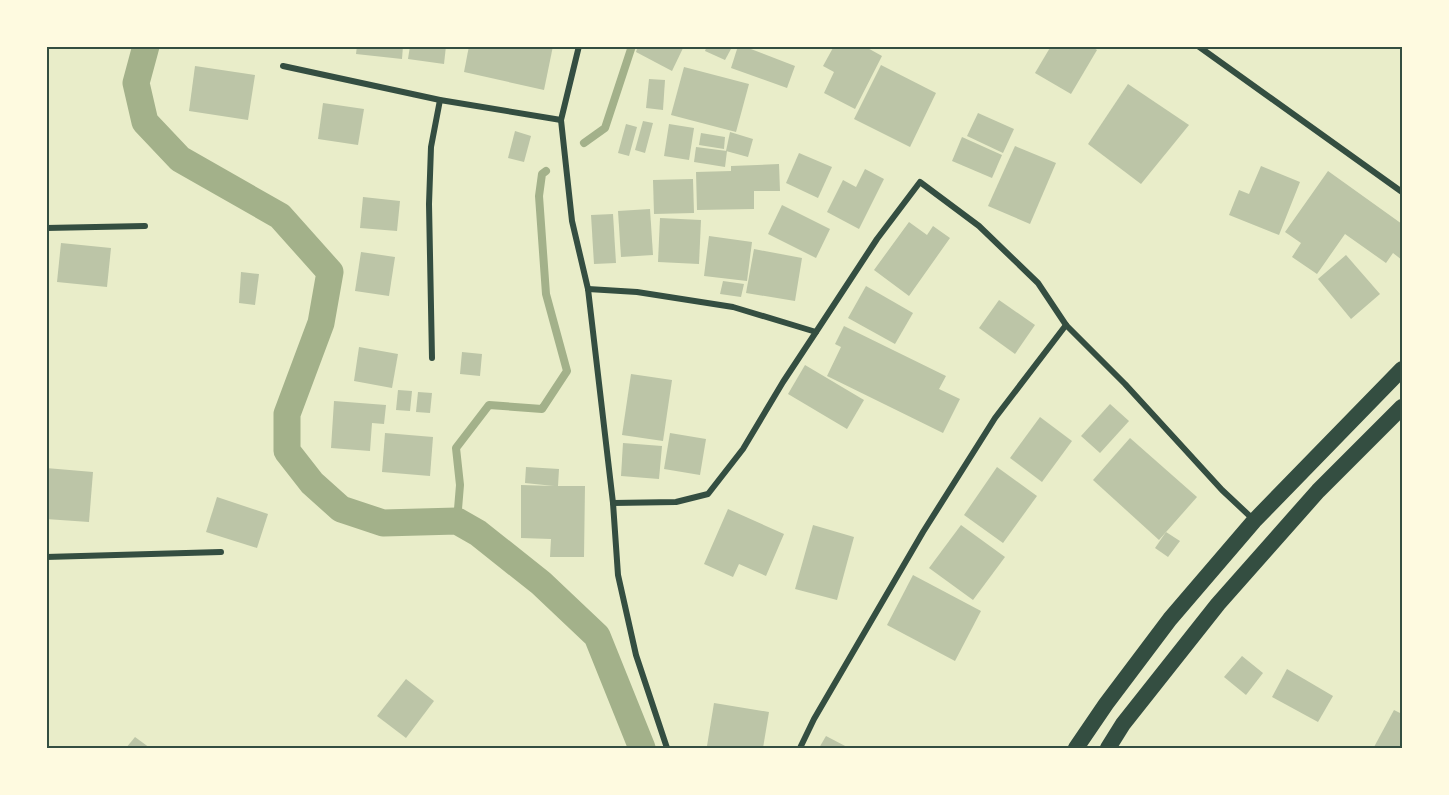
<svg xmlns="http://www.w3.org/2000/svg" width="1449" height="795" font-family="'Nunito Sans',sans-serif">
<rect width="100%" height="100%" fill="#e9edc9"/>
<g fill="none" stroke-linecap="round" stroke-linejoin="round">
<g stroke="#a3b18a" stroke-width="8">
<polyline points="584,143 605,128 632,46"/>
<polyline points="457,521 460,485 456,448 489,405 542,409 567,371 546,294 539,196 542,174 546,171"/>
</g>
<polyline stroke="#a3b18a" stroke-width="27" points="146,46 136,83 145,122 180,159 280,216 330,272 321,323 287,414 287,451 312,483 341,509 383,523 457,521 478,533 541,583 597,636 642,748"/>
</g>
<g fill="#bcc5a7">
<polygon points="357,46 403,46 402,59 356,54"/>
<polygon points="410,46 446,46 444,64 408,59"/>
<polygon points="469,46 553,46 544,90 464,72"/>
<polygon points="638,46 684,46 672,71 636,52"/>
<polygon points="707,46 726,46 731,49 725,60 705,51"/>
<polygon points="738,46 743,46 795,66 787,88 731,68"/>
<polygon points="834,46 864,46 882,56 855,109 824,93 834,72 823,66"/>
<polygon points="1051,46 1091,46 1097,50 1071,94 1035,73"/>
<polygon points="881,65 936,93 910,147 854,119"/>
<polygon points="195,66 255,75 248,120 189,111"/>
<polygon points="684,67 749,84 736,132 671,115"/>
<polygon points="649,79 665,80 663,110 646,108"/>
<polygon points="1128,84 1189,125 1141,184 1088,144"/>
<polygon points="323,103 364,109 358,145 318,139"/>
<polygon points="978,113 1014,129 1003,153 967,136"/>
<polygon points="643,121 653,123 645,153 635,150"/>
<polygon points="626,124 637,127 629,156 618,153"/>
<polygon points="669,124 694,128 689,160 664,156"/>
<polygon points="515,131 531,136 524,162 508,158"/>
<polygon points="730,132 753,139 748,157 726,151"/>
<polygon points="701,133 725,137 724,149 699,145"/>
<polygon points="962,137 1002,155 992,178 952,161"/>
<polygon points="1015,146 1056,163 1030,224 988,206"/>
<polygon points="696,147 727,151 725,167 694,162"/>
<polygon points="799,153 832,167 818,198 786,183"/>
<polygon points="779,164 780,191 754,191 754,209 697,210 696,172 731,171 731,166"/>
<polygon points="1261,166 1300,182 1279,235 1229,215 1239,190 1249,194"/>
<polygon points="865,169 884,179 859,229 827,212 843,180 856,187"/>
<polygon points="1328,171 1402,224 1402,260 1393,253 1386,263 1345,234 1317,274 1292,257 1301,243 1285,232"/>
<polygon points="693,179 694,213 654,214 653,180"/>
<polygon points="363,197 400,201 397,231 360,228"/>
<polygon points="782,205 830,229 816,258 768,234"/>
<polygon points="650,209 653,255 621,257 618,211"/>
<polygon points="613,214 616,263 594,264 591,215"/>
<polygon points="660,218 701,220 699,264 658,262"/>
<polygon points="909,222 927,235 933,226 950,238 909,296 874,270"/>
<polygon points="709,236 752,242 747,281 704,276"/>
<polygon points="61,243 111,248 107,287 57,282"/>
<polygon points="754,249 802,258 795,301 746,293"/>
<polygon points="361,252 395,257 389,296 355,291"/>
<polygon points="1346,255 1380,294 1351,319 1318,279"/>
<polygon points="241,272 259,274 255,305 239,303"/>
<polygon points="723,281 744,284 741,297 720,294"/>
<polygon points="866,286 913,313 895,344 848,318"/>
<polygon points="999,300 1035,325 1015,354 979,328"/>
<polygon points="844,326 946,376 939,389 960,399 943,433 827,376 841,347 835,344"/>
<polygon points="359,347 398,354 392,388 354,381"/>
<polygon points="462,352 482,354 480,376 460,374"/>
<polygon points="805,365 864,400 847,429 788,394"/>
<polygon points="631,374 672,380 663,441 622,435"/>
<polygon points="398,390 412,391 410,411 396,410"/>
<polygon points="418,392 432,393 430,413 416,412"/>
<polygon points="334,401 386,405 384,424 372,423 370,451 331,448"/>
<polygon points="1110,404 1129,421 1100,453 1081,436"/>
<polygon points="1040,417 1072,441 1042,482 1010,458"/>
<polygon points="385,433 433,437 430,476 382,472"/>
<polygon points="670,433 706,439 700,475 664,469"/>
<polygon points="1130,438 1197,497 1159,540 1093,480"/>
<polygon points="623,443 662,446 659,479 621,476"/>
<polygon points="526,467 559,469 558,486 585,486 584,557 550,557 551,539 521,538 521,485 554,486 525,483"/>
<polygon points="997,467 1037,496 1003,543 964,515"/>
<polygon points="46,468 93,472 89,522 46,519"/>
<polygon points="217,497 268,514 257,548 206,532"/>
<polygon points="728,509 784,534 766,576 739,564 733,577 704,564"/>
<polygon points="813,525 854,537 837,600 795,589"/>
<polygon points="961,525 1005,557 973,600 929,568"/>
<polygon points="1166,532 1180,541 1168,557 1155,548"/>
<polygon points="913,575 981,611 955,661 887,625"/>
<polygon points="1242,656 1263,673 1246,695 1224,677"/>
<polygon points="1287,669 1333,696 1318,722 1272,697"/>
<polygon points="406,679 434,701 406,738 377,716"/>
<polygon points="714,703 769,712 763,748 723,748 707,746"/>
<polygon points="1394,710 1402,714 1402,748 1376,748 1374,747"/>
<polygon points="826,736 849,748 819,748"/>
<polygon points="135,737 150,748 126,748"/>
</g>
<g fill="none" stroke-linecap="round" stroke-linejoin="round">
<g stroke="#344e41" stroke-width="6">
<polyline points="579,46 561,120 572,221 588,289 613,503 618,575 636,655 667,748"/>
<polyline points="1198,46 1402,192"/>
<polyline points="283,66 440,100 561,120"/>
<polyline points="46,228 145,226"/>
<polyline points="588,289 637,292 733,307 816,332"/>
<polyline points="432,358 429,204 431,147 440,100"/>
<polyline points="613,503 676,502 708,494 743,449 783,382 816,332 877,239 920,182 979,226 1038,283 1066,325 1125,384 1222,490 1254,520"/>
<polyline points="46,557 221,552"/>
<polyline points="800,748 814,719 923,532 995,418 1066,325"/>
</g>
<g stroke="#344e41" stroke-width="16">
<polyline points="1076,748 1106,704 1170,619 1254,521 1402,369"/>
<polyline points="1108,748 1123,724 1218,604 1318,491 1402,407"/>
</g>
</g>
<rect width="1449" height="795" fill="none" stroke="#fefae0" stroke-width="96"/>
<rect x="48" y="48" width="1353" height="699" fill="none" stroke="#344e41" stroke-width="2"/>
</svg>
